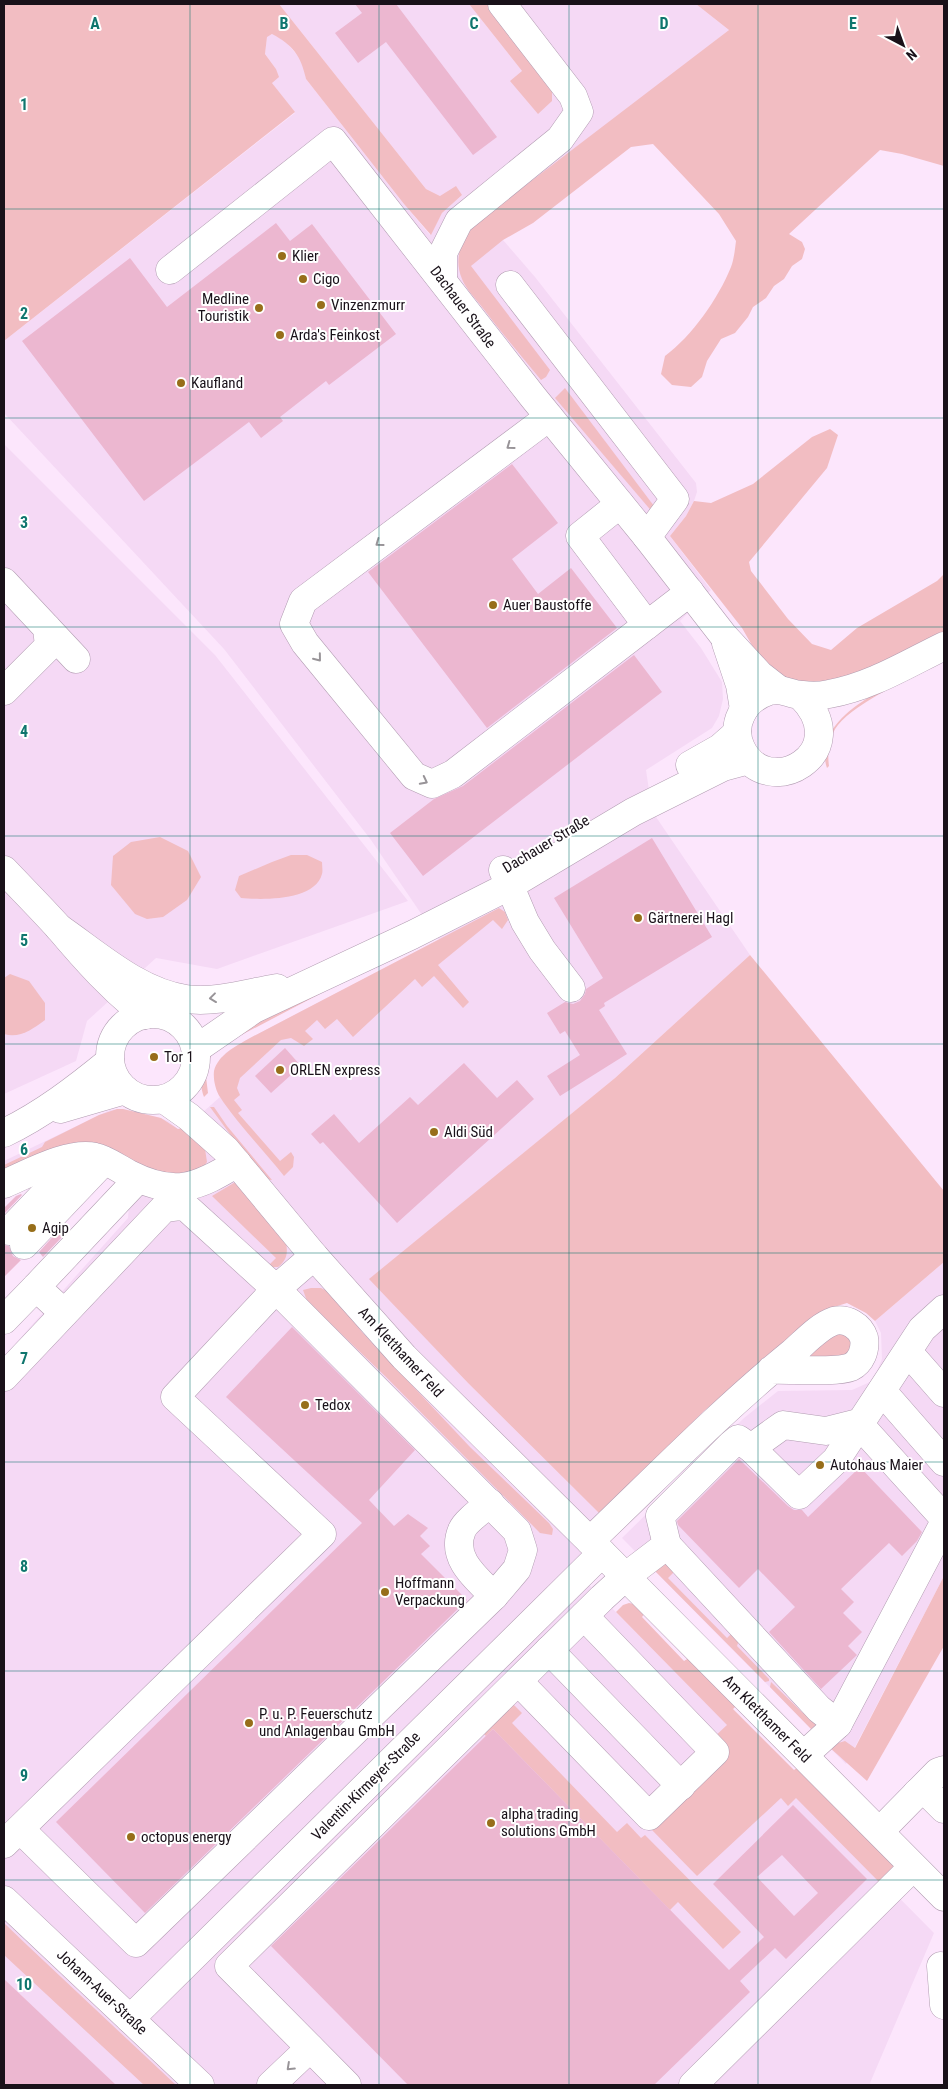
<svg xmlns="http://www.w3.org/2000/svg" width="948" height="2089" font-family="'Roboto Condensed',sans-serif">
<rect width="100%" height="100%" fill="#fce6fc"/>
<g fill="#f5d9f5">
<polygon points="279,4 469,4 522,71 552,90 487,4 696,4 729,30 655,88 492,243 503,240 535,277 696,483 697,492 694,501 686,516 670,536 711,590 680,621 701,648 722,682 723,699 719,716 712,728 646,770 650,797 656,817 750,955 615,1078 370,1279 468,1383 600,1514 587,1583 934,1933 870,2083 871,2085 4,2085 4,1352 6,1354 128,1218 132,1168 4,1172 4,1161 110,1110 123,1109 157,1117 168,1121 178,1129 186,1127 220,1097 214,1079 214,1072 220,1059 227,1052 250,1038 439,940 371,840 224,649 4,413 4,341 295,113 272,83 276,69 265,54 267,36 273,34 286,42 303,62 306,79 404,204 430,235 442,213 462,195 440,196 426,189"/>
<polygon points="4,444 215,655 408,901 217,969 156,958 87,1021 76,1061 4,1094"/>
<polygon points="944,1262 944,1576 846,1764 622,1538 744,1418 778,1391 852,1390 870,1382 877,1371 882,1359 881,1333 875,1321"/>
</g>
<g fill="#f2bdc2">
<path d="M4,4H279L426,189L440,196L456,186L462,195L442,213L431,235L404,204L306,79C301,56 293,45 272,34L267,37L265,54L276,69L279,77L272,83L295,112L4,341Z"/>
<polygon points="469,4 487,4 552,90 552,101 538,114 510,81 522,71"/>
<path d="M696,4H944V166L902,154L880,150L789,234L802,242L805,249L802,259L792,266L784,279L774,286L766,298L753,307L748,317L735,333L721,339L707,361L702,377L691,387L672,385L661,374L665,356C692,336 718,299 731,267C734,259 735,249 736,241L719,214L653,144L631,147L533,223L503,240L471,266L550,370L546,377L541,380C521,356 501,332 482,307C475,298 466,289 462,279C452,255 464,235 480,220L729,30Z"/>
<polygon points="565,388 657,510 654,514 555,398"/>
<polygon points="830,429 838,435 827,468 749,562 751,571 788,619 812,644 831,650 857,628 937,581 944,574 944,632 873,669 820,687 780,677 765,668 742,628 670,536 686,516 694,501 711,503 753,484 812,437"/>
<path d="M944,660C917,675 856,702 838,725C829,736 827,753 829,766L827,768C808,713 907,678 944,660Z"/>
<polygon points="160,837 188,851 201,877 187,900 163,917 147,919 135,914 111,885 113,856 131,842"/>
<path d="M291,855H307L322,862C322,866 323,871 322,874C315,901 262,900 241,898L235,890L239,876L272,862Z"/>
<path d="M499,908L505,912L508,920L502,929L493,920L438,965L469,1002L463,1008L434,976L422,987L415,979L353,1037L337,1019L325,1029L317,1020L305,1031L313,1039L304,1046L291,1038L281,1040L240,1078L237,1088L240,1095L234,1100L242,1110L238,1113L280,1161L291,1152L294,1157L293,1167L284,1176C264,1151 237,1123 220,1097C216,1091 213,1080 214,1071C218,1055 236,1046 250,1038Z"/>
<polygon points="396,954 230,1041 254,1024"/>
<polygon points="750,955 944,1191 944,1262 875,1321 866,1313 847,1303 824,1310 704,1411 600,1514 468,1383 369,1279 615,1078"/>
<path d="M10,974L29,981L45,1003V1020C33,1029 19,1039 4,1034V978Z"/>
<path d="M212,1054L205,1069L208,1093L204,1097C199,1082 198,1064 212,1054Z"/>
<polygon points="210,1107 214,1107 227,1126 272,1180 263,1179"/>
<polygon points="117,1109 123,1109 161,1118 178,1129 186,1127 205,1149 207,1162 203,1168 181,1176 4,1172 4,1165 42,1147 45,1142 99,1115"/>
<path d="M237,1181L286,1242C288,1253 287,1260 278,1267H267L276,1258L212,1196Z"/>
<polygon points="311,1288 321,1288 331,1293 362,1332 470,1447 549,1523 553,1529 552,1535 540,1533 385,1376 307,1301 303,1290"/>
<polygon points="840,1332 852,1340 851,1354 810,1361 807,1352"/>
<polygon points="663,1564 667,1564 678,1568 668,1578 727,1638 737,1628 739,1640 737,1646 769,1679 769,1681 765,1682 655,1571"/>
<polygon points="944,1576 944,1646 867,1781 828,1746 845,1741 855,1748"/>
<polygon points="629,1603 634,1604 645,1613 642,1617 684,1661 689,1658 736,1706 733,1709 794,1770 798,1767 896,1865 882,1885 796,1798 788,1806 781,1798 697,1876 651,1829 728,1756 712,1739 727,1725 616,1612 623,1605"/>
<polygon points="771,1682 803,1713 810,1714 816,1725 811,1729 770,1687"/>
<polygon points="508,1699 522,1713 512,1723 617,1832 627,1823 641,1838 645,1835 741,1932 723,1949 678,1902 670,1910 493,1729 486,1736 479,1729"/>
<polygon points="4,1923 28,1946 176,2085 144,2085 4,1955"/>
</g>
<g fill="#ecb7d0" fill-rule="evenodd">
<polygon points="355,4 396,4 497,137 473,155 386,42 358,63 335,33 362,13"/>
<polygon points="276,223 290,241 312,224 396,334 329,385 326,381 280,417 283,421 261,438 249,422 144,501 22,341 130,258 167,307"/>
<polygon points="512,464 558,523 512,559 538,594 571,568 617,628 487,728 368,572"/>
<polygon points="634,655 662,692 423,876 390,833 434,799 463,786"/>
<polygon points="652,838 712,937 604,1003 605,1006 599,1010 627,1054 560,1096 547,1076 580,1055 565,1031 560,1034 547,1013 565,1002 573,1004 580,1001 585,994 586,989 603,978 554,898"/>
<polygon points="285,1048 301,1066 271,1093 255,1076"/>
<polygon points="464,1063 497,1098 517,1080 534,1099 397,1223 323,1142 320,1144 311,1134 334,1114 359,1143 410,1097 418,1105"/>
<polygon points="21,1194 22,1195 4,1214 4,1208 16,1196"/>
<polygon points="58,1231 63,1236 43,1257 39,1252"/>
<polygon points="4,1245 9,1246 13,1256 21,1260 4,1277"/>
<polygon points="292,1327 415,1450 369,1500 394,1526 408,1514 428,1528 420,1536 430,1546 421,1554 467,1600 145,1913 56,1822 362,1523 226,1397"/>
<polygon points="739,1459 788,1506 794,1510 802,1510 808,1517 860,1467 922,1532 917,1541 902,1556 889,1543 841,1589 854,1602 843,1613 862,1632 848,1646 857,1655 821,1689 769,1632 795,1607 758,1569 739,1588 678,1525 677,1521"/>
<path d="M493,1729L729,1970L764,1937L713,1884L793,1805L867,1879L786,1959L775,1948L740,1981L750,1992L654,2085H408L271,1946ZM782,1855L818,1893L794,1916L757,1877Z"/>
<polygon points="4,1979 116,2085 4,2085"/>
</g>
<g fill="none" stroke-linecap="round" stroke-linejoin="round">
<defs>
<g id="minor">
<polyline points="170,270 333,141 533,397 647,537 723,635 760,675 778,689"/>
<polyline points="443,280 443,253 459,221 560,139 579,112 573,96 502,4"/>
<polyline points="510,285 675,499 647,537"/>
<polyline points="549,417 303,601 294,624 305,643 414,776 432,784 453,774 690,592"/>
<polyline points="620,504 580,536 647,625"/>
<polyline points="4,582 47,628 49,646 4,691"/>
<polyline points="47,628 76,659"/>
<polyline points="726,643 740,685 744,709"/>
<path d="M801,696C857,752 767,804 741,748C736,737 736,725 741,715C746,703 757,695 769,691C782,687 790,695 802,695C810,696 821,696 829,694C870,687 907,664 944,646"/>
<polyline points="690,765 720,748 737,733"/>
<path d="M4,870C22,889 41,908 59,928C86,960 112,989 145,1015"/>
<polyline points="503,870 525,922 542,950 571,988"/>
<path d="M59,928C97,954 138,992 186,999C215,1003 248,993 277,988"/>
<circle cx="153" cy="1057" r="43"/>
<polyline points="196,1049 254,1009 412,935 509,886 633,812 723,767 749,760"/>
<polyline points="165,1100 189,1117 226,1150 314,1256 404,1357 602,1553 944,1897"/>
<polyline points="60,1109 125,1090"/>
<path d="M4,1133C42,1115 77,1088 110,1061"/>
<path d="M4,1184C28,1174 68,1151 95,1157C106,1159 119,1169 129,1174C174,1197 197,1188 237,1163"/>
<polyline points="9,1231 79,1158"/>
<polyline points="24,1245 104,1161"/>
<polyline points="64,1313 36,1287 138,1179"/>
<polyline points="4,1320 36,1287"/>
<polyline points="908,1352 944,1393"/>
<polyline points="4,1377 164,1208 180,1206 187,1208 276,1289 314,1256"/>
<polyline points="882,1391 944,1462"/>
<polyline points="751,1448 799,1495 836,1460 922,1329 944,1309"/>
<path d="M490,1503C483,1509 465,1522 462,1530C450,1558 476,1578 494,1596"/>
<path d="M590,1541C656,1478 721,1411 792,1353C804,1343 819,1326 834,1321C847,1318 860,1326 864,1338C866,1350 861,1362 851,1367C836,1373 789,1369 771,1370"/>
<polyline points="667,1545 819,1709 838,1724"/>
<polyline points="549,1650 681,1786"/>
<polyline points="518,1681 649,1816 715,1752 584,1616"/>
<polyline points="804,1755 838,1724 944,1523"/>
<polyline points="917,1793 928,1793 944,1809"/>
<polyline points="880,1831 938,1772 944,1770"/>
<polyline points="4,1844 322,1534 175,1397 276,1289 517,1531 523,1550 517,1569 494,1596 136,1943 20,1829"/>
<polyline points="4,1900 200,2085"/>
<polyline points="941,1966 944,2005"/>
<polyline points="130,2019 602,1553"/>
<polyline points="271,2085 310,2048"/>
<polyline points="347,2085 229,1966 602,1598 625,1577 667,1545 660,1516 732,1444 738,1439 751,1448 783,1425 826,1431 858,1423 944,1518"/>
<polyline points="693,2085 913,1867"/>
</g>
</defs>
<use href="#minor" stroke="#b19cb1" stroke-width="29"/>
<use href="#minor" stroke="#fff" stroke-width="28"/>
</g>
<defs><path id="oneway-chevron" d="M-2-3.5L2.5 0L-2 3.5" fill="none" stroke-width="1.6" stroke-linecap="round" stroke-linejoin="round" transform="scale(1.25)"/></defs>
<g stroke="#989498">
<use href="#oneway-chevron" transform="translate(510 446) rotate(144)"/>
<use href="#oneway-chevron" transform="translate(379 543) rotate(144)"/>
<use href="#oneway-chevron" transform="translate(318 658) rotate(51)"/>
<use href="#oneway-chevron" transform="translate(424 781) rotate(27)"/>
<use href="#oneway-chevron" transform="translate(213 998) rotate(173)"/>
<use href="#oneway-chevron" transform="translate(290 2067) rotate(137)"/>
</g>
<path fill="none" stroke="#0f766e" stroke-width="1" stroke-opacity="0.55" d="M190,4V2085M379,4V2085M569,4V2085M758,4V2085M4,209H944M4,418H944M4,627H944M4,836H944M4,1044H944M4,1253H944M4,1462H944M4,1671H944M4,1880H944"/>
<g fill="#976e1a" stroke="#fff" stroke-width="2">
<circle cx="282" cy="256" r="5"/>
<circle cx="303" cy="279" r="5"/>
<circle cx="321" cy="305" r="5"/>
<circle cx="259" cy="308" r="5"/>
<circle cx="280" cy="335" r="5"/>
<circle cx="181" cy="383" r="5"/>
<circle cx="493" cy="605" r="5"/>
<circle cx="638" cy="918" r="5"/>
<circle cx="154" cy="1057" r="5"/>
<circle cx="280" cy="1070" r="5"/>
<circle cx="434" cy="1132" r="5"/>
<circle cx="32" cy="1228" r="5"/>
<circle cx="305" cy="1405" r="5"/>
<circle cx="820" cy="1465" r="5"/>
<circle cx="385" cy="1592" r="5"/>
<circle cx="249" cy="1723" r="5"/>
<circle cx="491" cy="1823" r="5"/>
<circle cx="131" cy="1837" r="5"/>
</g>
<g text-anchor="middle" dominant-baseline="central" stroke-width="4" stroke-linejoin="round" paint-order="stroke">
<g font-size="15" fill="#191119" stroke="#fff" text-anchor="start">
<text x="292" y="256">Klier</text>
<text x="313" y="279">Cigo</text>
<text x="249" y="299" text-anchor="end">Medline<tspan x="249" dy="17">Touristik</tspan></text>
<text x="331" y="305">Vinzenzmurr</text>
<text x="290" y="335">Arda's Feinkost</text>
<text x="191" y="383">Kaufland</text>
<text x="503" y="605">Auer Baustoffe</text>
<text x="648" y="918">Gärtnerei Hagl</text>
<text x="164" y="1057">Tor 1</text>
<text x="290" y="1070">ORLEN express</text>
<text x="444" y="1132">Aldi Süd</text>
<text x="42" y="1228">Agip</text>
<text x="315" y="1405">Tedox</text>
<text x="830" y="1465">Autohaus Maier</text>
<text x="395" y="1583">Hoffmann<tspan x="395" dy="17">Verpackung</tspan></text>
<text x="259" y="1714">P. u. P. Feuerschutz<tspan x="259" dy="17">und Anlagenbau GmbH</tspan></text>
<text x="501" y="1814">alpha trading<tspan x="501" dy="17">solutions GmbH</tspan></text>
<text x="141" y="1837">octopus energy</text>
</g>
<g font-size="15" fill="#191119" stroke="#fff">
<text transform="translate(463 307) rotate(53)">Dachauer Straße</text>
<text transform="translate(546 844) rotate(-31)">Dachauer Straße</text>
<text transform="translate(401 1352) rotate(47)">Am Kletthamer Feld</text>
<text transform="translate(767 1719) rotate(45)">Am Kletthamer Feld</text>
<text transform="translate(366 1786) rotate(-45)">Valentin-Kirmeyer-Straße</text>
<text transform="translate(102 1992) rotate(43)">Johann-Auer-Straße</text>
</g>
</g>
<g font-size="16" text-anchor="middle" font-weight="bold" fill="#0f766e" stroke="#fff" stroke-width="4" stroke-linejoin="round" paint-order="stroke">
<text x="95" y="29">A</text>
<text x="284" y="29">B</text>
<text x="474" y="29">C</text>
<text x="664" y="29">D</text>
<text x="853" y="29">E</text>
<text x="24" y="110">1</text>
<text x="24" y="319">2</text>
<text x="24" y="528">3</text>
<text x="24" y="737">4</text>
<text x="24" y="946">5</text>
<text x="24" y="1155">6</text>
<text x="24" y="1364">7</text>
<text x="24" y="1572">8</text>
<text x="24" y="1781">9</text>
<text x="24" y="1990">10</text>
</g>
<rect width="948" height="2089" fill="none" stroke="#191119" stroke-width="10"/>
<g transform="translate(903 45) rotate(139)" stroke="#ffffff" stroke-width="4" paint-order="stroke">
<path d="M0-4L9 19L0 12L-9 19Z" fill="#191119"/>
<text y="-8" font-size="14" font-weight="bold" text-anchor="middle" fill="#191119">N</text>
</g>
</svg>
